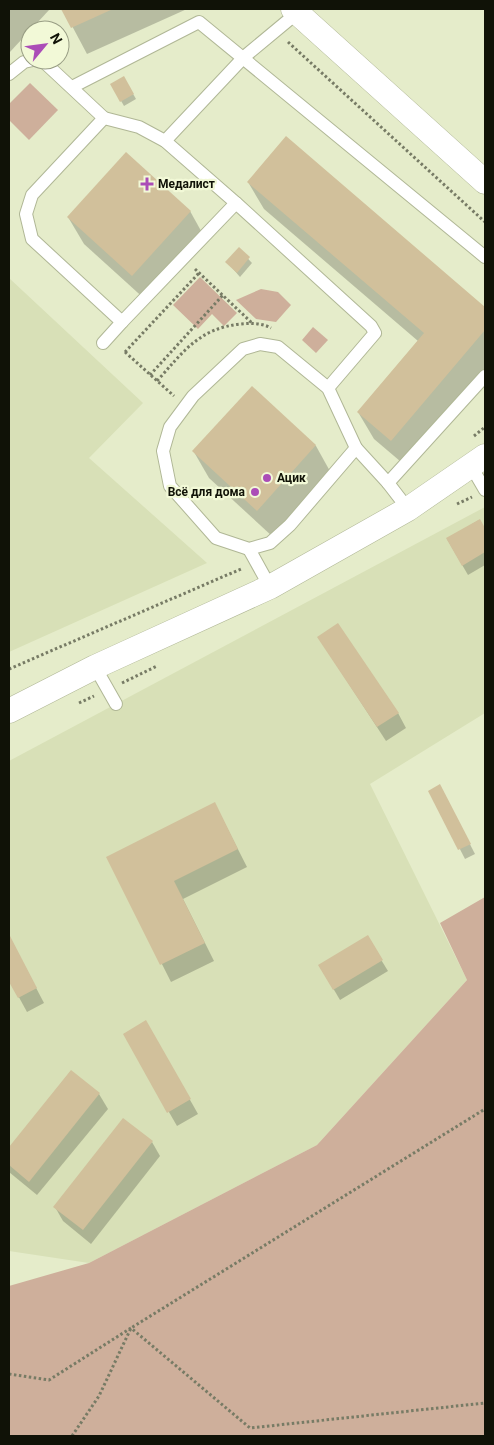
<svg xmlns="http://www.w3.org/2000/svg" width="494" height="1445" font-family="Roboto,sans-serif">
<rect width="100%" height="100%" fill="#e5ecca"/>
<g fill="#d8e0b7">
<polygon points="9,278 143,403 89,458 207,563 9,652"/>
<polygon points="485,507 485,713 370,784 467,980 317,1145 89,1263 9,1251 9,761"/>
</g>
<g fill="#ceaf9b">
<polygon points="30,83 58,110 29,140 9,120 9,104"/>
<polygon points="200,277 237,313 224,326 212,314 198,329 173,305"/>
<polygon points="261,289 278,292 291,305 276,322 256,319 236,300"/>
<polygon points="313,327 328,340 316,353 302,340"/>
<polygon points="485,897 485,1436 9,1436 9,1286 89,1263 317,1145 467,980 440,923"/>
</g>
<g fill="#0003">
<polygon points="9,9 50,9 9,53"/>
<polygon points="63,9 187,9 87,54"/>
<polygon points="124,78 136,99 124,106 112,85"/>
<polygon points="286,138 485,308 485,374 407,467 374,439 358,412 418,341 264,209 248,182"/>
<polygon points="190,211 205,238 148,302 84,244 68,217"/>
<polygon points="239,249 252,263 240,277 227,262"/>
<polygon points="252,388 316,446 331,473 273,537 209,478 194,452"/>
<polygon points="479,520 485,531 485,565 468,575 447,539"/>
<polygon points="319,638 398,713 406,728 386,741"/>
<polygon points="430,791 445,796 475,854 465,859"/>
<polygon points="215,804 247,867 183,899 214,961 171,982 108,857"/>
<polygon points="9,936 44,1003 27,1012 9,979"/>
<polygon points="367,937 388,971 340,1000 320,966"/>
<polygon points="146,1022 198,1114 177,1126 124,1034"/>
<polygon points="71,1071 99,1094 108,1109 37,1195 9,1172 9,1149"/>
<polygon points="152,1142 160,1156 91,1244 63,1221 55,1207"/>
</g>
<g fill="#d1c09b">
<polygon points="61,9 113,9 71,28"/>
<polygon points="124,76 134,94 120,102 110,84"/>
<polygon points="286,136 485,307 485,330 391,441 357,412 424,333 247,182"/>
<polygon points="126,152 191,211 132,276 67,217"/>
<polygon points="239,247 250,257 237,273 225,262"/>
<polygon points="252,386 316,445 257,511 192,451"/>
<polygon points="480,519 485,528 485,552 462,566 446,538"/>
<polygon points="338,623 399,713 377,727 317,637"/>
<polygon points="440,784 471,844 458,850 428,791"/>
<polygon points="215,802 238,849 174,881 205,943 160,965 106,857"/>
<polygon points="9,934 37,988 18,998 9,982"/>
<polygon points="368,935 383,960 333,990 318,965"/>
<polygon points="146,1020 191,1099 167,1113 123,1034"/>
<polygon points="71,1070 100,1093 29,1182 9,1165 9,1147"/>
<polygon points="123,1118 153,1141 83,1230 53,1207"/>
</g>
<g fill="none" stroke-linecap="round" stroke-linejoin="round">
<defs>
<g id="service">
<polyline points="36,60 44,62 104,118"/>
<polyline points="9,74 24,62 33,60"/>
<polyline points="72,87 199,22 485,257"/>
<polygon points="104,118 139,127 165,141 236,203 122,322 32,239 26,214 32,195"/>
<polyline points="165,141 244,57 297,13"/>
<polyline points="236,203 371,326 375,333 328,388"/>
<polyline points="103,343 122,322"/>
<polygon points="260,344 278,347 328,388 356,448 290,525 270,543 249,549 216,538 170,486 163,451 170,427 193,396 243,349"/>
<polyline points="356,448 388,483 485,376"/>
<polyline points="471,466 485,490"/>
<polyline points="388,483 408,509"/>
<polyline points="249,549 270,587"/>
<polyline points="95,667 116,704"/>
</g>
<g id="minor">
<polyline points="293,9 485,182"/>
<polyline points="9,711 95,667 270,587 408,509 485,456"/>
</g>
</defs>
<use href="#service" stroke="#b0b796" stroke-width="14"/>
<use href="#minor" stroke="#b0b796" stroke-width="25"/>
<g stroke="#777b65" stroke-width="3" stroke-dasharray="2.5 2.5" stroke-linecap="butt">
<polyline points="288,42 485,222"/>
<polyline points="195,269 252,323"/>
<polyline points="125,352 199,273"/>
<polyline points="125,352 174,396"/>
<polyline points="150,375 223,295"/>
<path d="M157,381C183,352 199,328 241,324C251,323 262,323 271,328"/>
<polyline points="474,436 485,427"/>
<polyline points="457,504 472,497"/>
<polyline points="9,669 241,569"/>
<polyline points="122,683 157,666"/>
<polyline points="79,703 94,696"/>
<polyline points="9,1374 49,1380 131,1328 250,1428 485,1403"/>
<polyline points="72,1436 99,1396 131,1328 485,1109"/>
</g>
<use href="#service" stroke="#fff" stroke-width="12"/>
<use href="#minor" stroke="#fff" stroke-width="24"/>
</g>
<g fill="#ab4db7" stroke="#f2f9d7" stroke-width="2">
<path d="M144.5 176.5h5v5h5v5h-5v5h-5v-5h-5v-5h5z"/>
<circle cx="267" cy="478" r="5"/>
<circle cx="255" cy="492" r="5"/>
</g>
<g text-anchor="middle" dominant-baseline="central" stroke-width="4.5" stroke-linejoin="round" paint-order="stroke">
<g font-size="12" font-weight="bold" fill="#101207" stroke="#f2f9d7" text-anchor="start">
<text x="158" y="184">Медалист</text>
<text x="277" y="478">Ацик</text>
<text x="245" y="492" text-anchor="end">Всё для дома</text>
</g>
</g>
<rect width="494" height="1445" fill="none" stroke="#101207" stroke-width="20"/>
<g transform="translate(45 45) rotate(61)"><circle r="24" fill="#f2f9d7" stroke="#989d84"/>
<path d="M0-4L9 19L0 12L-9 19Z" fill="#ab4db7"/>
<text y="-8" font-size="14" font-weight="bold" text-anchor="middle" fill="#101207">N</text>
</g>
</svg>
